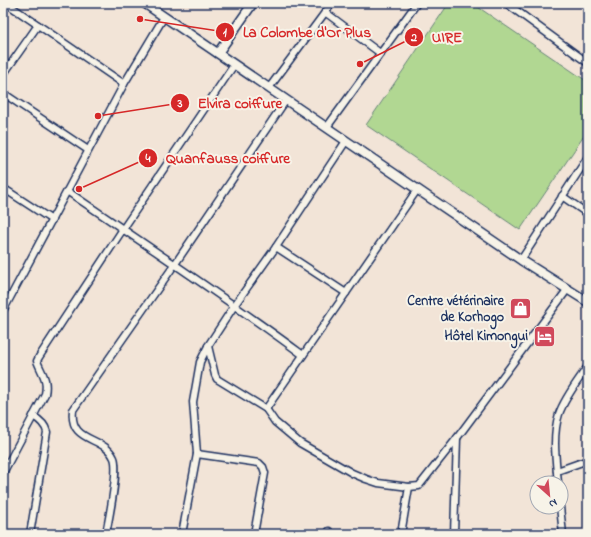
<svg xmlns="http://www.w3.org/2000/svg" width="591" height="537" font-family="'Indie Flower',sans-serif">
<rect width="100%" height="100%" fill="#f2e4d7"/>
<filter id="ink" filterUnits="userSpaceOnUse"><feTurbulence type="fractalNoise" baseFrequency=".025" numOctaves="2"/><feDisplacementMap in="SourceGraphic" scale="8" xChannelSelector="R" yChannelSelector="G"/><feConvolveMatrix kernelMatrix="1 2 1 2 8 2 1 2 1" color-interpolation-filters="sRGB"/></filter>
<g filter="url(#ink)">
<polygon fill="#b1d792" stroke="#668378" points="449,3 472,3 588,82 588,130 520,230 366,125"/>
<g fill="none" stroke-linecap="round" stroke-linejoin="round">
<defs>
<g id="street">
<polyline points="6,3 124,84"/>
<polyline points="506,3 588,63"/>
<polyline points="325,12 380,53"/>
<polyline points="3,75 38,25"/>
<polyline points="269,88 332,3"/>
<polyline points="3,93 88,150"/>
<polyline points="327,127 417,3"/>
<polyline points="3,188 52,220"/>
<path d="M67,191C146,245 226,298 303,355"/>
<polyline points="562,196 588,214"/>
<polyline points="276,247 346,293"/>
<polyline points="521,260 588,157"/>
<polyline points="3,311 124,84 164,17"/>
<polyline points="208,346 215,375 217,379 266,409 275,422 300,443 352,473 366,479 378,483 409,487 419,486 457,438 567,290"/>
<polyline points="266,409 417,190"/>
<polyline points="197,454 259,463 263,467 265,473 254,534"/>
<polyline points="557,471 588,460"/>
<path d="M3,473L45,394C48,379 42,374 37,361L39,357L123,229L234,65"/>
<path d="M558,483C556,461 552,436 559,414C565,397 578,381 588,366"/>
<polyline points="560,507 563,534"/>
<path d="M30,534L47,432C45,424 40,420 33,416"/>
<path d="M106,534C109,518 119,470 114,458C104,435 69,444 73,410L175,264L286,100"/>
<polyline points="182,534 197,454 193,402 200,362 208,346 234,306 276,247 346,141"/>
<polyline points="329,534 329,531"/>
<polyline points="401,534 409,487"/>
<polyline points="454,534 457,438"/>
</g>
<g id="secondary">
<polyline points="144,3 521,260 588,302"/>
<polyline points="218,53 253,3"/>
</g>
</defs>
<use href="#street" stroke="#1b2f5e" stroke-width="9"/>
<use href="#secondary" stroke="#1b2f5e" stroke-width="11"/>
<use href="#street" stroke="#f7f3e8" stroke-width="6"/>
<use href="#secondary" stroke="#f7f3e8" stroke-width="8"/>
</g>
</g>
<defs>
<symbol id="shop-square" viewBox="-11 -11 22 22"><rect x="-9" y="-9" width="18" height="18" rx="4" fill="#d1495b" stroke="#f7f3e8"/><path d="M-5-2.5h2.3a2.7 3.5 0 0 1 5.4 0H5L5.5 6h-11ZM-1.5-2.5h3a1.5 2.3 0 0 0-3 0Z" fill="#fff"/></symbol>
<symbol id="hotel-square" viewBox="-11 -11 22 22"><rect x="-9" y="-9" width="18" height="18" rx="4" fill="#d1495b" stroke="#f7f3e8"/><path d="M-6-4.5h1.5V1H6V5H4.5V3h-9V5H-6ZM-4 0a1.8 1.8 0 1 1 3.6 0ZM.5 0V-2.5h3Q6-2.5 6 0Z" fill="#fff"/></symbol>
</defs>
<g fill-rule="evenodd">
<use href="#shop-square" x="508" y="296" width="25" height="25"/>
<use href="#hotel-square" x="532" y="324" width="25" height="25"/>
</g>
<g text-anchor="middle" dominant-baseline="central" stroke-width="4" stroke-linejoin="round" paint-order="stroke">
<g font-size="14" font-weight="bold" fill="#1b2f5e" stroke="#f7f3e8" text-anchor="end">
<text x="504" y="301">Centre vétérinaire<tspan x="504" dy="16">de Korhogo</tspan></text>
<text x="528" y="336">Hôtel Kimongui</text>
</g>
</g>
<path fill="none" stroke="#d62828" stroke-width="1.5" d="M140 19L225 32M360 64L414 37M98 116L180 103M79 189L148 158"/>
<g fill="#d62828" stroke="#f7f3e8" stroke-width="1.5">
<circle cx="140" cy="19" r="4"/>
<circle cx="360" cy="64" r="4"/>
<circle cx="98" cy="116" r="4"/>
<circle cx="79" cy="189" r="4"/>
<circle cx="225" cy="32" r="10"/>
<circle cx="414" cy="37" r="10"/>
<circle cx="180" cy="103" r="10"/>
<circle cx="148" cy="158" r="10"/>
</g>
<g font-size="12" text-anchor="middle" font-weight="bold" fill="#fff">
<text x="225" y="36">1</text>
<text x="414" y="41">2</text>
<text x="180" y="107">3</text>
<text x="148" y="162">4</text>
</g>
<g font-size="15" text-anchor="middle" font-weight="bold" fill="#d62828" stroke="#f7f3e8" stroke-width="4" stroke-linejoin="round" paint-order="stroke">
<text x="307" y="37">La Colombe d'Or Plus</text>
<text x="447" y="42">UIRE</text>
<text x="240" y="108">Elvira coiffure</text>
<text x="228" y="163">Quanfauss coiffure</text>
</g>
<rect width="591" height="537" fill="none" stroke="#f7f3e8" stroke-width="16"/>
<rect x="8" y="8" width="575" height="521" fill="none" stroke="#1b2f5e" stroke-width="1.5" filter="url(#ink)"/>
<g transform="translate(549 495) rotate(153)"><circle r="19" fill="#f7f3e8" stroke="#9fa5b1"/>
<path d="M0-3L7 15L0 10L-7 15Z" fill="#d1495b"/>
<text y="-6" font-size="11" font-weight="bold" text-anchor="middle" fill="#1b2f5e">N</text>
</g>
</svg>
